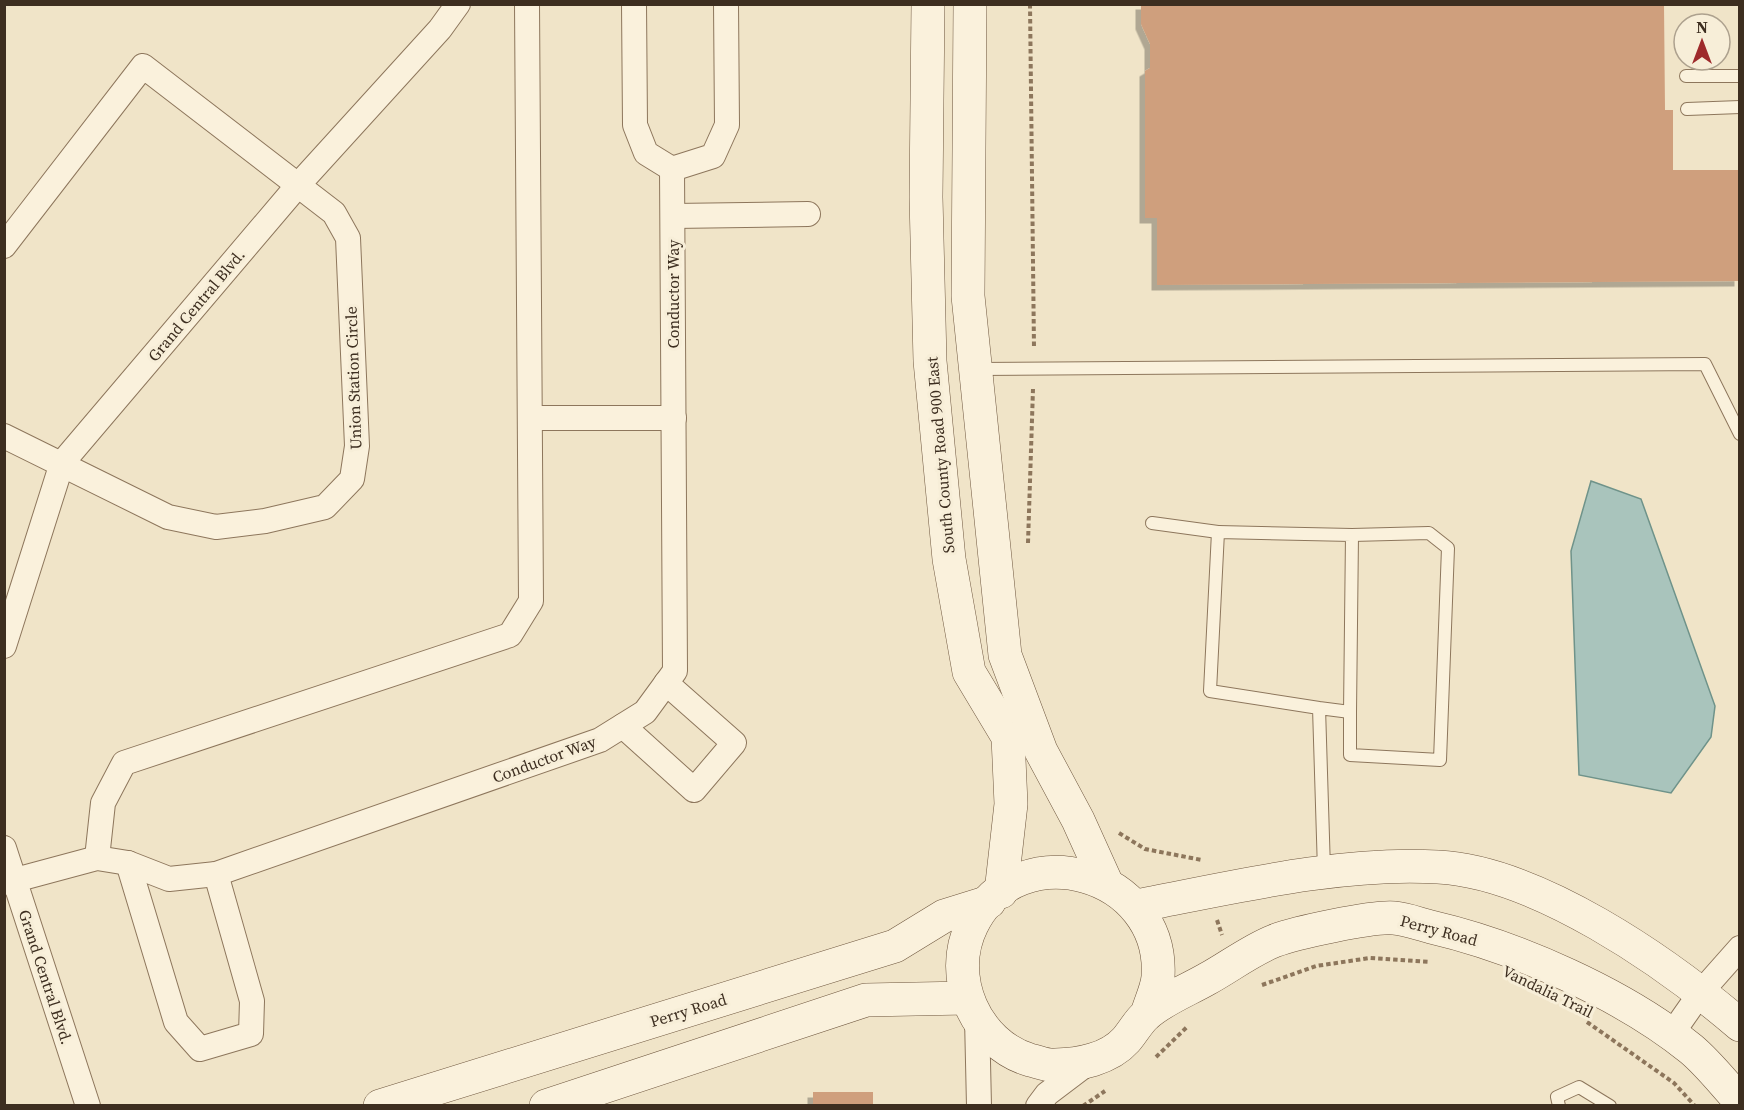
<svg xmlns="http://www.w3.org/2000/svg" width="1744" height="1110" font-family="'Source Serif 4',serif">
<defs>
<filter id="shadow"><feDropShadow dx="-5.5" dy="5.5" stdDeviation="0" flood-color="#0004"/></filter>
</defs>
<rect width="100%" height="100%" fill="#f0e4c8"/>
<polygon fill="#a9c4bc" stroke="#6f938a" stroke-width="1.5" points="1591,481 1641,499 1715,706 1711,737 1671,793 1579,775 1571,551"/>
<g fill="#cf9f7d" filter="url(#shadow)">
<polygon points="1141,4 1664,4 1665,110 1673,110 1673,170 1740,170 1740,281 1157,285 1157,218 1145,218 1145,71 1150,68 1150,44 1141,24"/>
<rect x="813" y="1092" width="60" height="14"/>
</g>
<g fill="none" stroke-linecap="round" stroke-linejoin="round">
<defs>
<g id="lane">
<polyline points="1686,76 1740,76"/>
<polyline points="1687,109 1740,107"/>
<polyline points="976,369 1705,364 1740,434"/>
<polyline points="1152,523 1218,532"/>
<polyline points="1319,708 1350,712 1352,535 1218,532 1210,691 1319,708 1324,870"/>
<polyline points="1350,712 1350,755 1440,760 1448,548 1429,533 1352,535"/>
<polyline points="1559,1106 1557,1097 1579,1087 1610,1106"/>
</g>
<g id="street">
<polyline points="634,4 635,125 646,153 672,169 713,156 727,125 726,4"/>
<polyline points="673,216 808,214"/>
<polyline points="4,246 143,66 334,213 348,238 357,446 352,479 325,507 265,521 216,527 168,517 4,436"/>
<polyline points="530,418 674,418"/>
<polyline points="4,646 62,463 299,184 440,29 458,4"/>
<polyline points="623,726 694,790 734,743 666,683"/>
<polyline points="4,848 88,1106"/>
<polyline points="97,858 103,803 124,763 510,635 531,601 527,4"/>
<polyline points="128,863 176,1022 200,1049 251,1034 252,1001 216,874"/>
<polyline points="4,883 97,858 128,863 169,879 216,874 600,740 645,712 675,671 672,169"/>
<polyline points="977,1018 979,1106"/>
<polyline points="1671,1035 1701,992 1740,948"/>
<polyline points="1038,1106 1047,1094 1088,1063"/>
</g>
<g id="secondary">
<polyline points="928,4 926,197 930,361 949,559 969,672 1008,737 1011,804 1001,892"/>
<polyline points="970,4 968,296 1005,655 1041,751 1078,820 1106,882"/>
<path d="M1136,906C1230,888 1341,861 1438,867C1537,872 1665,961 1740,1025"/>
<path d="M1147,1014C1150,1003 1157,989 1158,977C1165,872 1018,831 972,925C946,977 976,1044 1030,1060C1039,1062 1047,1066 1055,1065C1079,1065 1109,1059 1126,1040C1133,1032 1138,1022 1146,1015C1162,1000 1188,990 1207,979C1229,967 1251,950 1274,941C1294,933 1373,916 1394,918C1406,919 1419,924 1431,927C1517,947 1623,994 1691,1049C1709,1064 1724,1084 1740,1101"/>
<polyline points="380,1106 895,946 944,916 989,902"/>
<polyline points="546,1106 866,1000 966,998"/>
</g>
</defs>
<use href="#lane" stroke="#8d765c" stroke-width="14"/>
<use href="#street" stroke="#8d765c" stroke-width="26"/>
<use href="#secondary" stroke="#6f573f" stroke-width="34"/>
<g stroke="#8d765c" stroke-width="4" stroke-dasharray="4.5 3" stroke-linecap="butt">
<polyline points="1030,4 1034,348"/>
<polyline points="1028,543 1033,389"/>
<polyline points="1119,833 1145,849 1202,860"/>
<polyline points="1217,920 1222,935"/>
<polyline points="1262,985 1316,966 1370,958 1430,962"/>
<polyline points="1587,1022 1674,1083 1695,1106"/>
<polyline points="1156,1057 1187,1027"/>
<polyline points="1083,1106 1105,1091"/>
</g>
<use href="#lane" stroke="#faf1dc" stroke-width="12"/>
<use href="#street" stroke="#faf1dc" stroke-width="24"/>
<use href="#secondary" stroke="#faf1dc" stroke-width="33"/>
</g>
<g text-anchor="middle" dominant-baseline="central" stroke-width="6" stroke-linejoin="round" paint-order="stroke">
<g font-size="16" fill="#3d2e20" stroke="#f7eed8">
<text transform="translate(673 294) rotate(-90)">Conductor Way</text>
<text transform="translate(196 305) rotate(-50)">Grand Central Blvd.</text>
<text transform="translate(353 378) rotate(-92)">Union Station Circle</text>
<text transform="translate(940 455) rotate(-95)">South County Road 900 East</text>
<text transform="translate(544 759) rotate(-20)">Conductor Way</text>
<text transform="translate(1439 930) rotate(15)">Perry Road</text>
<text transform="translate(46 977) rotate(72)">Grand Central Blvd.</text>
<text transform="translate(1548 991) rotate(26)">Vandalia Trail</text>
<text transform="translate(688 1010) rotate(-17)">Perry Road</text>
</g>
</g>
<rect width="1744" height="1110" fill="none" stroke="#3d2e20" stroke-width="12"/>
<g transform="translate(1702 42)"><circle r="28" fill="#f7eed8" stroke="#ada18e" stroke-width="1.5"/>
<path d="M0-4.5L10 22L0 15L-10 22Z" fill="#9e2a2b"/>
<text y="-9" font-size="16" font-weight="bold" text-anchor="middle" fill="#3d2e20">N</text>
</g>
</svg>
